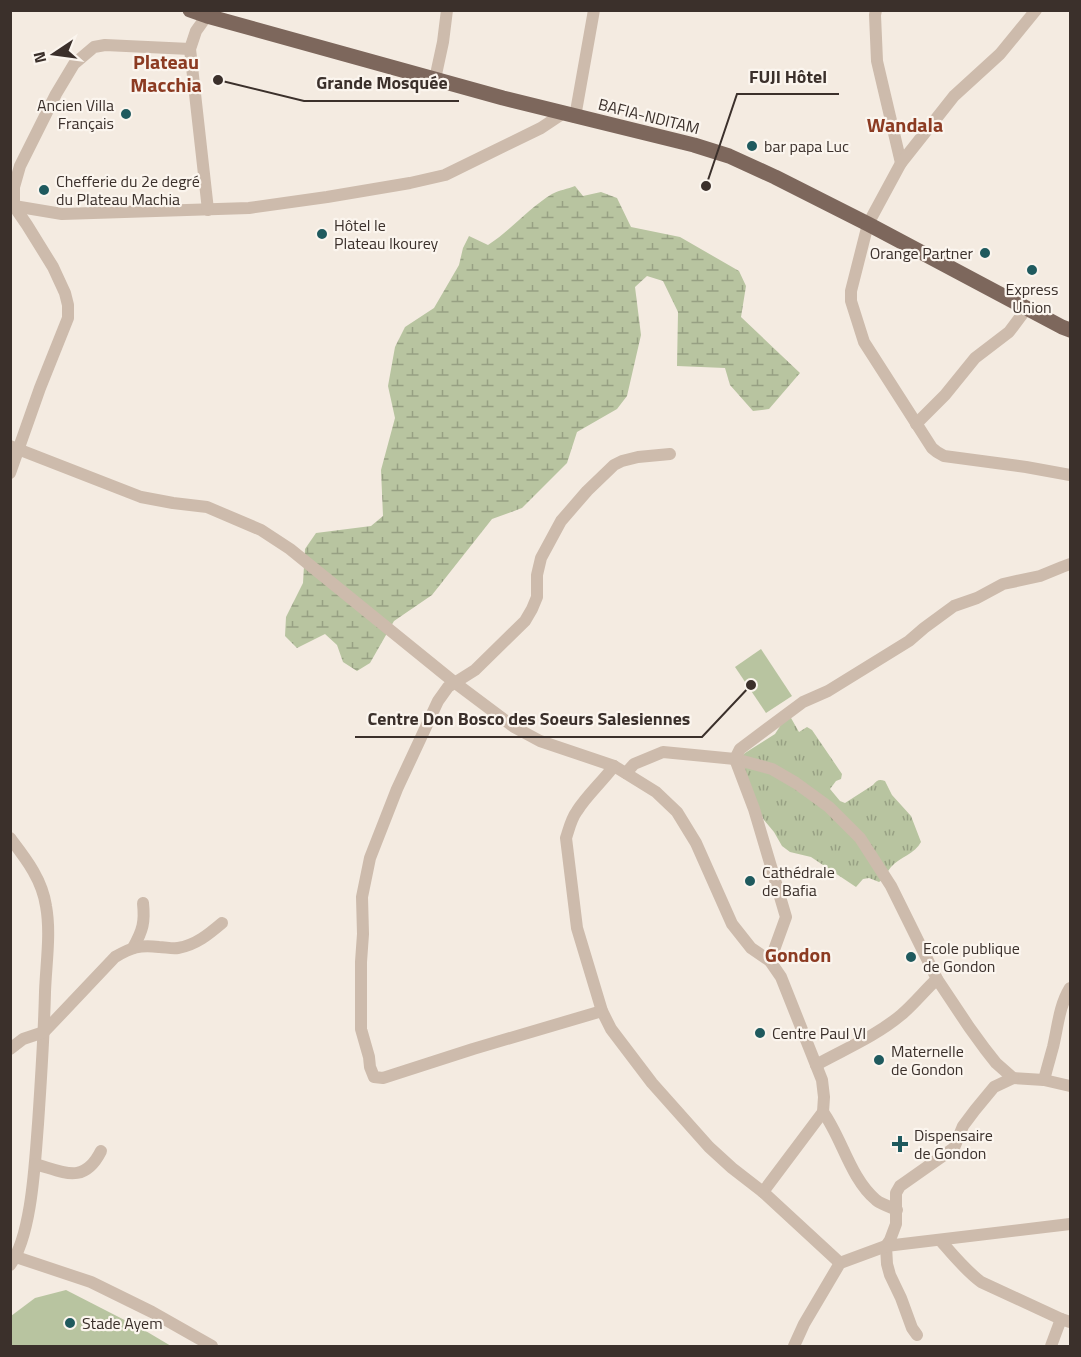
<svg xmlns="http://www.w3.org/2000/svg" width="1081" height="1357" font-family="'Titillium Web',sans-serif">
<defs>
<pattern id="grass-tufts" width="24" height="20" patternUnits="userSpaceOnUse" patternTransform="scale(1.5)"><rect width="24" height="20" fill="#b8c4a0"/><path d="M3 7l-1-3M5 7V3M7 7l1-3M15 17l-1-3M17 17v-4M19 17l1-3" fill="none" stroke="#97a083"/></pattern>
<pattern id="wetland-marsh" width="20" height="14" patternUnits="userSpaceOnUse" patternTransform="scale(1.5)"><rect width="20" height="14" fill="#b8c4a0"/><path d="M1 5h8M5 5V1M11 12h8M15 12V8" fill="none" stroke="#97a083"/></pattern>
</defs>
<rect width="100%" height="100%" fill="#f4ebe1"/>
<path fill="url(#grass-tufts)" d="M786,717L791,718L799,732L807,727L812,730L842,774L841,779L836,781L830,789L840,801L845,803L873,785C877,780 879,779 885,781L892,795L911,816L921,842C915,854 900,857 891,867C886,873 886,878 879,882L869,878L863,879L856,887L811,857L790,852L782,846L774,832L764,820L735,765L745,753L775,734Z"/>
<path fill="url(#wetland-marsh)" d="M575,186L583,196L601,192L617,198L631,227L680,237L739,271L746,286L741,317L800,373L769,409L753,411L730,385L725,368L677,366L678,312L663,281L647,276L635,287L641,335L627,396L617,409L577,432L567,463L522,508L492,519L432,595L394,621L370,663L357,671L343,662L337,645L325,634L297,648L285,636L286,617L303,583L305,549L316,533L371,526L383,516L381,470L395,418L388,386L395,347L405,327L434,308L459,265L463,248L469,236L488,245C511,230 529,208 552,194C559,190 568,189 575,186Z"/>
<g fill="#b8c4a0">
<polygon points="761,649 792,696 766,713 735,667"/>
<polygon points="66,1290 144,1330 171,1346 11,1346 11,1316 35,1298"/>
</g>
<g fill="none" stroke-linecap="round" stroke-linejoin="round">
<g stroke="#cdbbac" stroke-width="12">
<polyline points="876,10 875,15 877,61 901,163"/>
<polyline points="1036,10 1000,54 954,96 901,163 868,224 851,291 851,301 864,342 932,448 937,452 944,456 1026,467 1070,475"/>
<polyline points="435,79 443,42 447,10"/>
<polyline points="575,117 594,10"/>
<polyline points="10,207 14,206 62,214 249,208 327,197 410,183 445,175 541,128 562,114"/>
<polyline points="208,210 190,49 196,31 211,10"/>
<polyline points="916,424 945,395 975,358 1009,332 1027,308"/>
<polyline points="10,446 141,497 173,503 207,507 261,530 290,549 454,682 514,727 540,741 614,766 656,792 677,812 696,843 732,924 751,948 770,961 781,977 822,1080 824,1097 823,1112 763,1192 840,1263"/>
<polyline points="10,473 40,388 68,318 68,305 65,293 53,267 27,225 14,206 14,187 20,166 56,94 74,64 94,47 105,45 190,49"/>
<path d="M614,766C602,782 587,795 577,811C571,819 569,829 566,838L577,928L602,1011L611,1029L652,1083L709,1147L732,1168L763,1192"/>
<polyline points="626,773 634,764 663,752 735,759 772,769 796,783 829,807 860,838 891,886 937,979 969,1027 985,1049 996,1063 1013,1078 1044,1080 1070,1086"/>
<path d="M10,838C26,859 42,879 46,906C51,933 46,964 45,992C44,1036 41,1080 38,1124C35,1160 32,1236 10,1265"/>
<path d="M133,948C143,930 145,922 143,903"/>
<polyline points="770,961 786,917 754,809 735,759 740,749 803,702 828,691 909,641 924,628 954,606 977,598 1003,584 1040,576 1062,567 1070,564"/>
<polyline points="602,1011 473,1049 383,1078 374,1077 370,1067 369,1057 361,1029 361,962 363,934 362,897 370,858 397,789 438,701 448,687 475,670 525,621 532,609 537,597 537,575 541,558 561,521 587,491 614,465 622,461 638,457 670,454"/>
<path d="M10,1049L23,1039L44,1032L115,957C132,947 139,945 159,947C165,947 172,949 178,948C196,945 209,934 222,923"/>
<path d="M816,1065C845,1049 876,1036 901,1015C914,1004 925,990 937,979"/>
<path d="M1044,1080C1047,1068 1050,1058 1053,1047C1058,1026 1059,1006 1070,988"/>
<path d="M823,1112C842,1138 850,1178 876,1200C881,1204 890,1207 897,1210"/>
<path d="M35,1164C64,1172 84,1185 101,1151"/>
<path d="M940,1240C953,1255 965,1270 981,1282L1061,1319L1070,1322"/>
<polyline points="10,1255 91,1282 152,1312 212,1346"/>
<polyline points="917,1335 912,1328 901,1298 890,1275 887,1264 886,1246 890,1240 896,1224 896,1193 900,1186 954,1148 963,1126 975,1110 994,1087 1013,1078"/>
<polyline points="794,1346 804,1324 840,1263 886,1246 1070,1224"/>
<polyline points="1051,1346 1061,1319"/>
</g>
<polyline stroke="#7d675c" stroke-width="15" points="190,10 207,16 503,98 694,145 729,156 775,177 868,224 1062,327 1070,330"/>
</g>
<g fill="#1f5a5e" stroke="#fbf5ee" stroke-width="2">
<circle cx="126" cy="114" r="6"/>
<circle cx="752" cy="146" r="6"/>
<circle cx="44" cy="190" r="6"/>
<circle cx="322" cy="234" r="6"/>
<circle cx="985" cy="253" r="6"/>
<circle cx="1032" cy="270" r="6"/>
<circle cx="750" cy="881" r="6"/>
<circle cx="911" cy="957" r="6"/>
<circle cx="760" cy="1033" r="6"/>
<circle cx="879" cy="1060" r="6"/>
<path d="M897 1135h6v6h6v6h-6v6h-6v-6h-6v-6h6z"/>
<circle cx="70" cy="1323" r="6"/>
</g>
<g text-anchor="middle" dominant-baseline="central" stroke-width="4.5" stroke-linejoin="round" paint-order="stroke">
<g font-size="16" fill="#3b302b" stroke="#fbf5ee" text-anchor="start">
<text x="114" y="105" text-anchor="end">Ancien Villa<tspan x="114" dy="18">Français</tspan></text>
<text x="764" y="146">bar papa Luc</text>
<text x="56" y="181">Chefferie du 2e degré<tspan x="56" dy="18">du Plateau Machia</tspan></text>
<text x="334" y="225">Hôtel le<tspan x="334" dy="18">Plateau Ikourey</tspan></text>
<text x="973" y="253" text-anchor="end">Orange Partner</text>
<text x="1032" y="289" text-anchor="middle">Express<tspan x="1032" dy="18">Union</tspan></text>
<text x="762" y="872">Cathédrale<tspan x="762" dy="18">de Bafia</tspan></text>
<text x="923" y="948">Ecole publique<tspan x="923" dy="18">de Gondon</tspan></text>
<text x="772" y="1033">Centre Paul VI</text>
<text x="891" y="1051">Maternelle<tspan x="891" dy="18">de Gondon</tspan></text>
<text x="914" y="1135">Dispensaire<tspan x="914" dy="18">de Gondon</tspan></text>
<text x="82" y="1323">Stade Ayem</text>
</g>
<g font-size="16" fill="#3b302b" stroke="#fbf5ee">
<text transform="translate(649 116) rotate(14)">BAFIA-NDITAM</text>
</g>
<g font-size="20" font-weight="bold" fill="#8c3b22" stroke="#fbf5ee">
<text x="166" y="61">Plateau<tspan x="166" dy="23">Macchia</tspan></text>
<text x="905" y="124">Wandala</text>
<text x="798" y="954">Gondon</text>
</g>
</g>
<path fill="none" stroke="#3b302b" stroke-width="2" d="M706 186L737 94H839M218 80L304 101H459M751 685L702 737H355"/>
<g fill="#3b302b" stroke="#fbf5ee" stroke-width="2">
<circle cx="706" cy="186" r="6"/>
<circle cx="218" cy="80" r="6"/>
<circle cx="751" cy="685" r="6"/>
</g>
<g font-size="18" text-anchor="middle" font-weight="bold" fill="#3b302b" stroke="#fbf5ee" stroke-width="4.5" stroke-linejoin="round" paint-order="stroke">
<text x="788" y="83">FUJI Hôtel</text>
<text x="382" y="89">Grande Mosquée</text>
<text x="529" y="725">Centre Don Bosco des Soeurs Salesiennes</text>
</g>
<rect width="1081" height="1357" fill="none" stroke="#3b302b" stroke-width="24"/>
<g transform="translate(54 54) rotate(257)" stroke="#fbf5ee" stroke-width="4.5" paint-order="stroke">
<path d="M0-4.5L10 22L0 15L-10 22Z" fill="#3b302b"/>
<text y="-9" font-size="16" font-weight="bold" text-anchor="middle" fill="#3b302b">N</text>
</g>
</svg>
